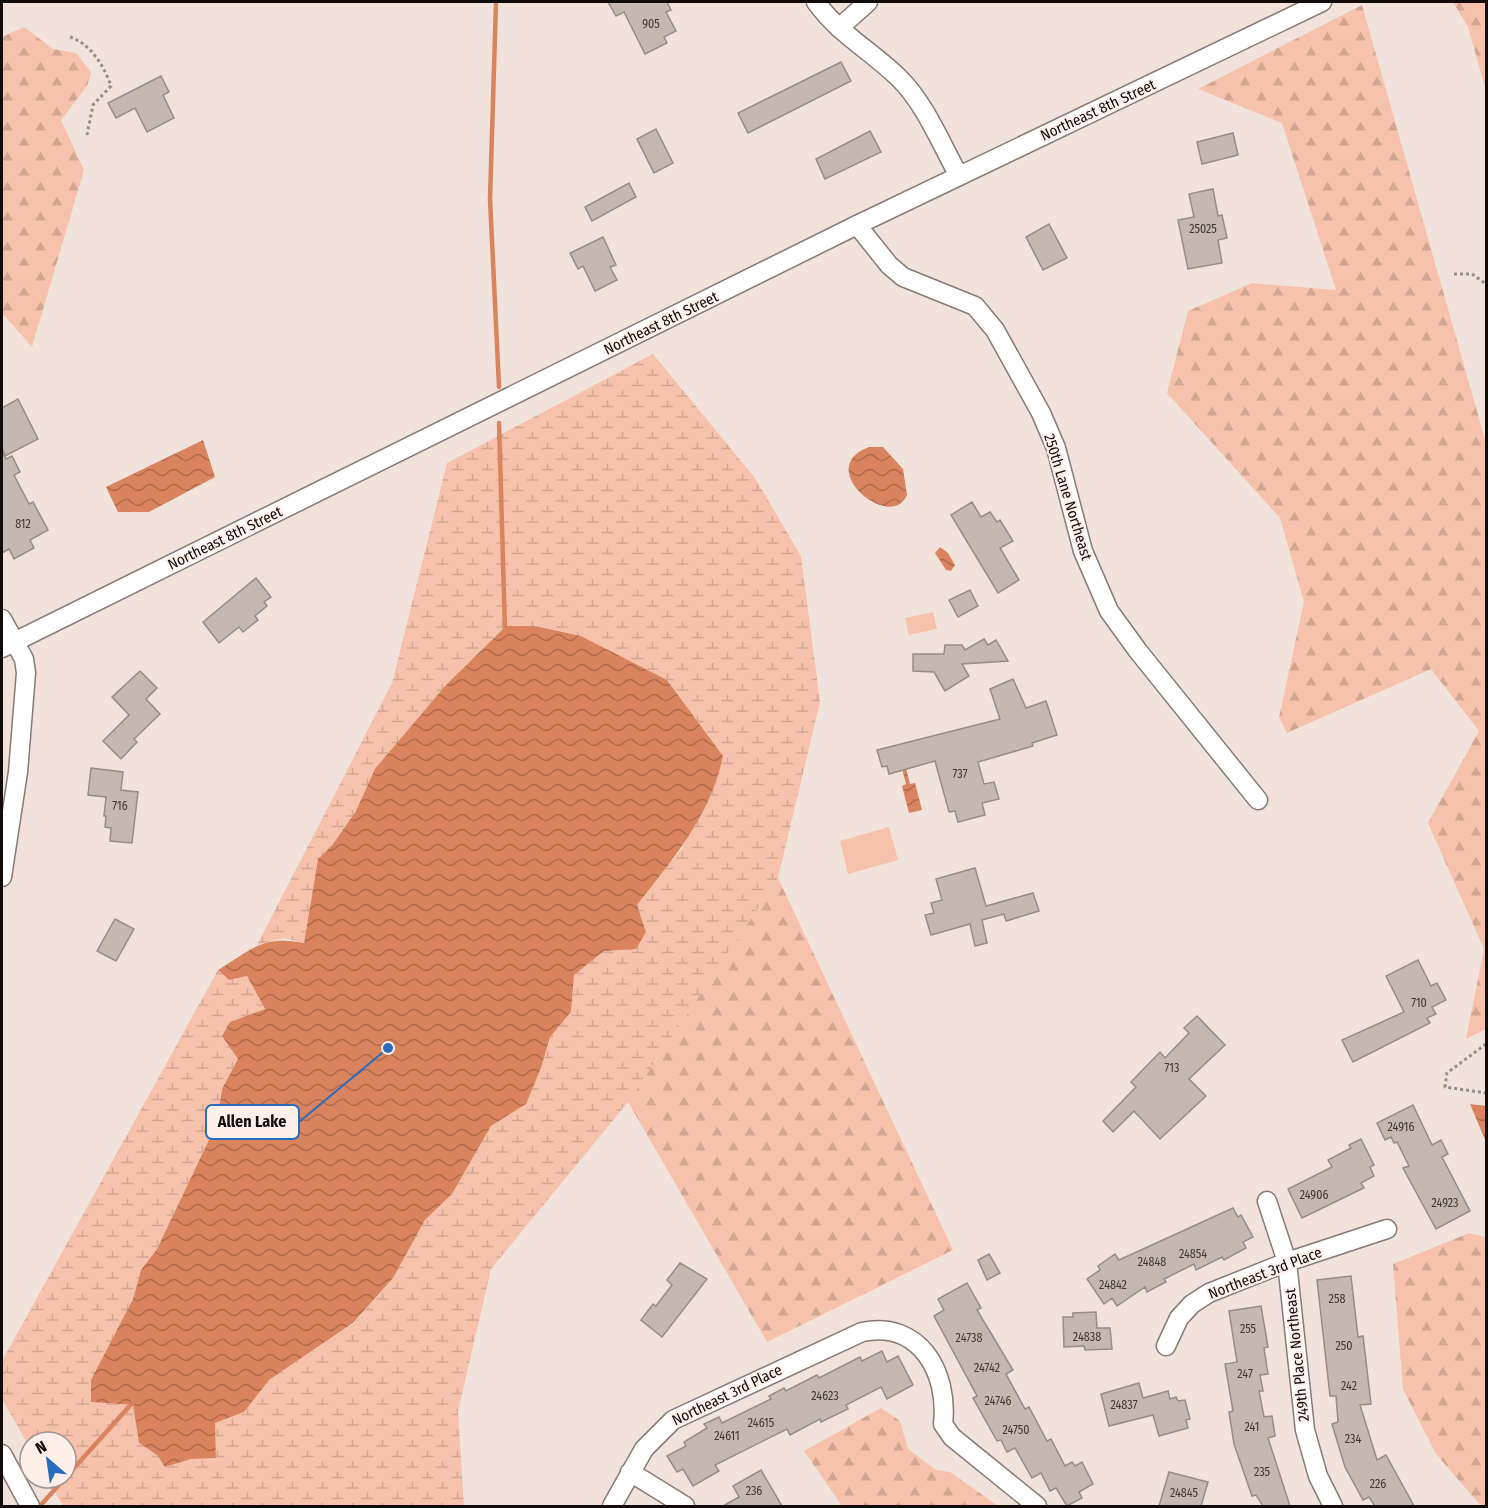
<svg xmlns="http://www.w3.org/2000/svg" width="1488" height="1508" font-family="'Fira Sans Condensed',sans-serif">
<defs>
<pattern id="forest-firs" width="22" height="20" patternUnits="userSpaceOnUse" patternTransform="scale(1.5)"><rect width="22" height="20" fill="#f7c2ac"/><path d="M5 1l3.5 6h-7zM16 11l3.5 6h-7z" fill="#d3a693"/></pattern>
<pattern id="wetland-marsh" width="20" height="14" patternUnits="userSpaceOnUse" patternTransform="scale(1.5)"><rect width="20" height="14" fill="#f7c2ac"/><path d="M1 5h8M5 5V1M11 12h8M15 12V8" fill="none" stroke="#d3a693"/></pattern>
<pattern id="water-waves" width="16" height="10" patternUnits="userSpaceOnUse" patternTransform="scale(1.5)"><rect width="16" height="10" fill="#d9845e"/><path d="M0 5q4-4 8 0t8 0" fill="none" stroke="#af6a4c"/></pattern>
</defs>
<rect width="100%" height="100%" fill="#f1e3dc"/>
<g fill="url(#forest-firs)">
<polygon points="1453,2 1486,2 1486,91 1468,27"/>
<polygon points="1362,5 1486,443 1486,1029 1466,1039 1484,949 1428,823 1479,731 1431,669 1287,733 1279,717 1304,602 1280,518 1167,393 1188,311 1252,283 1336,290 1282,123 1198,89"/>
<polygon points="24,27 53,49 76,53 91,72 87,86 61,120 84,170 32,347 2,313 2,37"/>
<polygon points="778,878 953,1250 767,1342 628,1102"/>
<polygon points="1469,1233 1485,1237 1486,1240 1486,1506 1481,1506 1436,1454 1403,1389 1393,1264"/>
<polygon points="881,1408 900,1421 908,1449 936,1470 950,1472 998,1506 842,1506 804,1451"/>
</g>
<polygon fill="url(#wetland-marsh)" points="653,354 755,478 801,556 820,702 778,878 628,1102 491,1269 458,1411 464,1506 63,1506 47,1478 66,1478 66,1442 30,1442 30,1448 2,1399 2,1361 218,970 229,980 247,976 265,1009 230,1022 223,1036 238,1059 222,1089 217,1123 157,1249 141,1270 133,1299 106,1352 91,1402 133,1405 139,1443 157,1455 165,1467 191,1459 216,1457 215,1423 244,1412 269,1380 354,1323 393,1278 425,1220 452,1194 491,1126 526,1104 541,1068 550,1037 571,1012 574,975 604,951 646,932 637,905 682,848 723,756 667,680 581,636 535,626 506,626 445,686 376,769 356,811 333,844 318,859 304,943 284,938 257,945 392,683 447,463"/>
<g fill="#f7c2ac">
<polygon points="933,612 937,629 909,635 905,618"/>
<polygon points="889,827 898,860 848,874 840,841"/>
</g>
<g fill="url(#water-waves)">
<polygon points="203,440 215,477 149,512 118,512 106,487"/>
<path d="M869,447H883L903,469L907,495C891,533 812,468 869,447Z"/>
<polygon points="940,547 948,553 955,565 951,571 946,570 935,553"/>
<path d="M506,626H535L581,636L667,680L723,756C711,815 673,859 637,905L646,932L636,949L604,951L574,975L571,1012L550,1037L541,1068L526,1104L491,1126L452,1194L425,1220L393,1278L353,1323L269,1380L244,1412L215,1423L216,1458L191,1459L165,1467L157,1455L139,1443L133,1405L91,1402V1380L133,1299L141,1270L157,1249L217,1123L222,1089L238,1059L222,1036L230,1022L265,1009L247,976L229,980L218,970C252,949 263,935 304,943L318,859L333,844L356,811L375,769L445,686Z"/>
<polygon points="905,764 910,784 915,783 922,810 909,813 902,786 906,784 901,765"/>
<polygon points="1470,1104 1486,1106 1486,1142"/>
</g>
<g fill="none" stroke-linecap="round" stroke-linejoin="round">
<g stroke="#d9845e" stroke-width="4.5">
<polyline points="496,2 490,199 499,387"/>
<polyline points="499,423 505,630"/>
<polyline points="40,1506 135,1400"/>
</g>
</g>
<g fill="#c5b7b1" stroke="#988b85" stroke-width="1.5">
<polygon points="608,2 667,2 671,10 666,12 676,31 664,37 667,43 645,54 624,12 616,16"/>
<polygon points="841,62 851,81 748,133 738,113"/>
<polygon points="161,76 169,92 163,95 174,118 147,132 135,108 116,118 108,103"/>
<polygon points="656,129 673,163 654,173 637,139"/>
<polygon points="870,131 881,152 825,179 816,159"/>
<polygon points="1233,133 1238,155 1202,164 1197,142"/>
<polygon points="629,183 636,197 592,221 585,207"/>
<polygon points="1213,189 1218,216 1222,215 1227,238 1218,240 1222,263 1188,269 1178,220 1194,217 1189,194"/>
<polygon points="1049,224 1067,258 1043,270 1026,237"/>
<polygon points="603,237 616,265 610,267 617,280 595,291 583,266 578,269 570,253"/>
<polygon points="18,399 38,439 5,456 2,448 2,408"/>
<polygon points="2,450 6,459 12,456 20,472 14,475 29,504 33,502 48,530 30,540 34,548 14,559 9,549 2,553"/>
<polygon points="972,502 981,517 990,512 997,522 1000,520 1013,541 1000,548 1019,580 998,593 951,515"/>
<polygon points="256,578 271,597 264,602 267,606 255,616 258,620 243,632 239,627 219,643 203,622"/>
<polygon points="970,590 978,606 958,617 949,600"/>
<polygon points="984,639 988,645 996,640 1008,661 962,664 969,676 945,691 934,672 913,671 913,654 944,654 945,645 962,645 965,650"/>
<polygon points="140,671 157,688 146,699 160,714 134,739 137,742 121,759 103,741 129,715 112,697"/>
<polygon points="1013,679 1026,708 1046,701 1057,735 1032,743 1033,746 978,762 984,784 994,782 999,799 982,803 985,815 958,822 955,811 949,812 935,761 889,774 887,766 882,767 877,750 1000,719 990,689"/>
<polygon points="91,768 123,772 121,790 138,792 132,843 110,841 111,828 105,827 106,816 104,816 106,797 88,795"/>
<polygon points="975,868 986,906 1033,893 1039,911 1006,921 1004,914 982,920 987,943 975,946 970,924 931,935 925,915 934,913 931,903 942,900 936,879"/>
<polygon points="115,919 134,929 116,961 97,951"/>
<polygon points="1418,960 1431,986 1437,983 1446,1000 1432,1007 1436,1014 1427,1018 1430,1023 1353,1062 1342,1040 1404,1012 1386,976"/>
<polygon points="1197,1016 1225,1045 1189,1079 1206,1096 1160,1139 1134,1111 1113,1132 1103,1121 1136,1087 1131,1082 1160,1052 1165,1058 1189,1033 1184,1028"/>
<polygon points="1413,1105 1432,1145 1441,1140 1448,1154 1442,1157 1470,1211 1436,1229 1403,1168 1409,1166 1397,1142 1394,1143 1391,1137 1385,1140 1377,1123"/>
<polygon points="1361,1139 1374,1165 1370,1167 1374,1176 1361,1183 1364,1188 1302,1218 1288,1189 1332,1167 1328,1160 1351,1148 1349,1145"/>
<polygon points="1233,1208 1238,1217 1241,1215 1253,1237 1243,1242 1246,1248 1224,1260 1222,1257 1196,1270 1194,1264 1164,1279 1166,1282 1147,1292 1145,1287 1117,1306 1112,1298 1104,1304 1087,1279 1100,1270 1098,1266 1115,1254 1119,1260"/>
<polygon points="989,1254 1000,1273 987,1280 978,1260"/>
<polygon points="680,1263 707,1279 662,1337 641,1320 653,1304 656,1306 672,1285 667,1280"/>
<polygon points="1351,1276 1358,1337 1363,1336 1371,1404 1360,1405 1377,1460 1386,1455 1414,1506 1375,1506 1369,1497 1363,1500 1345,1467 1332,1424 1338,1422 1336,1396 1330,1396 1317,1280"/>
<polygon points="967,1283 981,1308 977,1310 1013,1370 1006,1374 1025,1409 1029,1407 1047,1441 1051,1439 1065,1466 1072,1462 1075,1466 1082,1462 1093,1484 1079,1492 1082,1498 1067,1506 1056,1488 1050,1491 1041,1473 1032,1478 1015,1448 1007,1452 1001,1440 997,1441 973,1398 977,1396 934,1316 944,1310 938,1299"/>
<polygon points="1261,1306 1268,1347 1264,1348 1268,1374 1260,1375 1263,1391 1259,1391 1264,1417 1272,1416 1275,1436 1268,1438 1290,1506 1263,1506 1256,1495 1252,1496 1234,1444 1229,1412 1233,1411 1225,1364 1237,1362 1229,1311"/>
<polygon points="1096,1312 1097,1328 1110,1328 1112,1349 1085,1350 1084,1346 1064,1347 1063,1317 1073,1317 1073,1313"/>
<polygon points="882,1351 887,1362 898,1356 913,1385 887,1399 881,1387 846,1405 848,1409 821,1422 820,1419 790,1435 787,1429 715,1465 719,1471 693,1486 683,1469 677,1472 667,1456 686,1446 684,1442 707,1428 704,1424 719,1417 722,1423 771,1399 769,1396 784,1388 786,1391 817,1375 819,1378 860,1357 862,1361"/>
<polygon points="1139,1383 1143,1398 1168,1391 1170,1399 1176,1397 1178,1401 1185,1400 1190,1419 1186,1420 1188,1428 1159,1436 1153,1415 1109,1426 1101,1394"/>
<polygon points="761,1470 782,1506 723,1506 739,1497 733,1486"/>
<polygon points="1169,1472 1208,1482 1201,1506 1159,1506"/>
</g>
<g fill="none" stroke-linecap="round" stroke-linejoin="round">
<defs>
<g id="minor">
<path d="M816,2C838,33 871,51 898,77C925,103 941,144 959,176"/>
<polyline points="839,28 868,2"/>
<polyline points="857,225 889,265 903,277 975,306 995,330 1041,413 1056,448 1083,551 1109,611 1138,651 1258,800"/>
<polyline points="2,619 24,659 26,673 18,772 2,877"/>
<polyline points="2,648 857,225 1322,2"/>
<polyline points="1267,1201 1287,1262 1305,1430 1318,1476 1333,1506"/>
<polyline points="1166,1346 1179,1318 1192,1304 1209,1293 1287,1262 1387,1229"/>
<polyline points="2,1454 30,1506"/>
<polyline points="630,1472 685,1506"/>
<path d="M612,1506L644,1449L673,1420L862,1332C919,1320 949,1372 943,1424L952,1437L1037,1506"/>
</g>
</defs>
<use href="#minor" stroke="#877a74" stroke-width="21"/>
<g stroke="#978d88" stroke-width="3" stroke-dasharray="3 3" stroke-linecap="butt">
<path d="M70,37C91,44 104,66 111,86L93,105L87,135"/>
<polyline points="1454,274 1472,274 1486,284"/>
<polyline points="1486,1044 1447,1073 1445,1087 1486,1093"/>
</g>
<use href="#minor" stroke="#fff" stroke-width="18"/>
</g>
<g text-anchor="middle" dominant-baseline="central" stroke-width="4.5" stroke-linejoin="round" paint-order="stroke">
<g font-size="12" fill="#3e3734">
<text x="651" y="24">905</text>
<text x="1203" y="229">25025</text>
<text x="23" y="524">812</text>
<text x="960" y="774">737</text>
<text x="120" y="806">716</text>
<text x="1419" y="1003">710</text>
<text x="1172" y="1068">713</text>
<text x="1401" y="1127">24916</text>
<text x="1314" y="1195">24906</text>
<text x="1445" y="1203">24923</text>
<text x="1193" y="1254">24854</text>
<text x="1152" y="1262">24848</text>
<text x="1113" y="1285">24842</text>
<text x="1337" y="1299">258</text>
<text x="1248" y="1329">255</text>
<text x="1087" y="1337">24838</text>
<text x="969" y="1338">24738</text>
<text x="1344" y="1346">250</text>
<text x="987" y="1368">24742</text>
<text x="1245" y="1374">247</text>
<text x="1349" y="1386">242</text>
<text x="825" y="1396">24623</text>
<text x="998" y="1401">24746</text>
<text x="1124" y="1405">24837</text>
<text x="761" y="1423">24615</text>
<text x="1252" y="1427">241</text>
<text x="1016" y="1430">24750</text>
<text x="727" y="1436">24611</text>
<text x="1353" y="1439">234</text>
<text x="1262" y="1472">235</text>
<text x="1378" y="1484">226</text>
<text x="754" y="1491">236</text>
<text x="1184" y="1493">24845</text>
</g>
<g font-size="15" fill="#110c0a" stroke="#fff0ea">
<text transform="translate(1098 110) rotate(-25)">Northeast 8th Street</text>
<text transform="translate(661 323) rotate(-26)">Northeast 8th Street</text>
<text transform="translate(1068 497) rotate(73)">250th Lane Northeast</text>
<text transform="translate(225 538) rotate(-26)">Northeast 8th Street</text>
<text transform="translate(1265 1273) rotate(-21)">Northeast 3rd Place</text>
<text transform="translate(1297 1355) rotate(-96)">249th Place Northeast</text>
<text transform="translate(727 1395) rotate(-26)">Northeast 3rd Place</text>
</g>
</g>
<path fill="none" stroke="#276cbd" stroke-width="2" d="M388 1048L299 1122"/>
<circle fill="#276cbd" stroke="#fff0ea" stroke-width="2" cx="388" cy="1048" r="6"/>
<rect fill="#fff0ea" stroke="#276cbd" stroke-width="2" x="206" y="1105" width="93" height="34" rx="6"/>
<g font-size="16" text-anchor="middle" font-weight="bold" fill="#110c0a">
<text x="252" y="1127">Allen Lake</text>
</g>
<rect width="1488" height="1508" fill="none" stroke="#110c0a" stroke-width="6"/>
<g transform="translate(48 1460) rotate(331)"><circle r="28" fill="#fff0ea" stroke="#a09590" stroke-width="1.5"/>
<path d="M0-4.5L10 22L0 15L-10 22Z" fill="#276cbd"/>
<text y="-9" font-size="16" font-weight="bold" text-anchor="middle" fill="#110c0a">N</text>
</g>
</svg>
